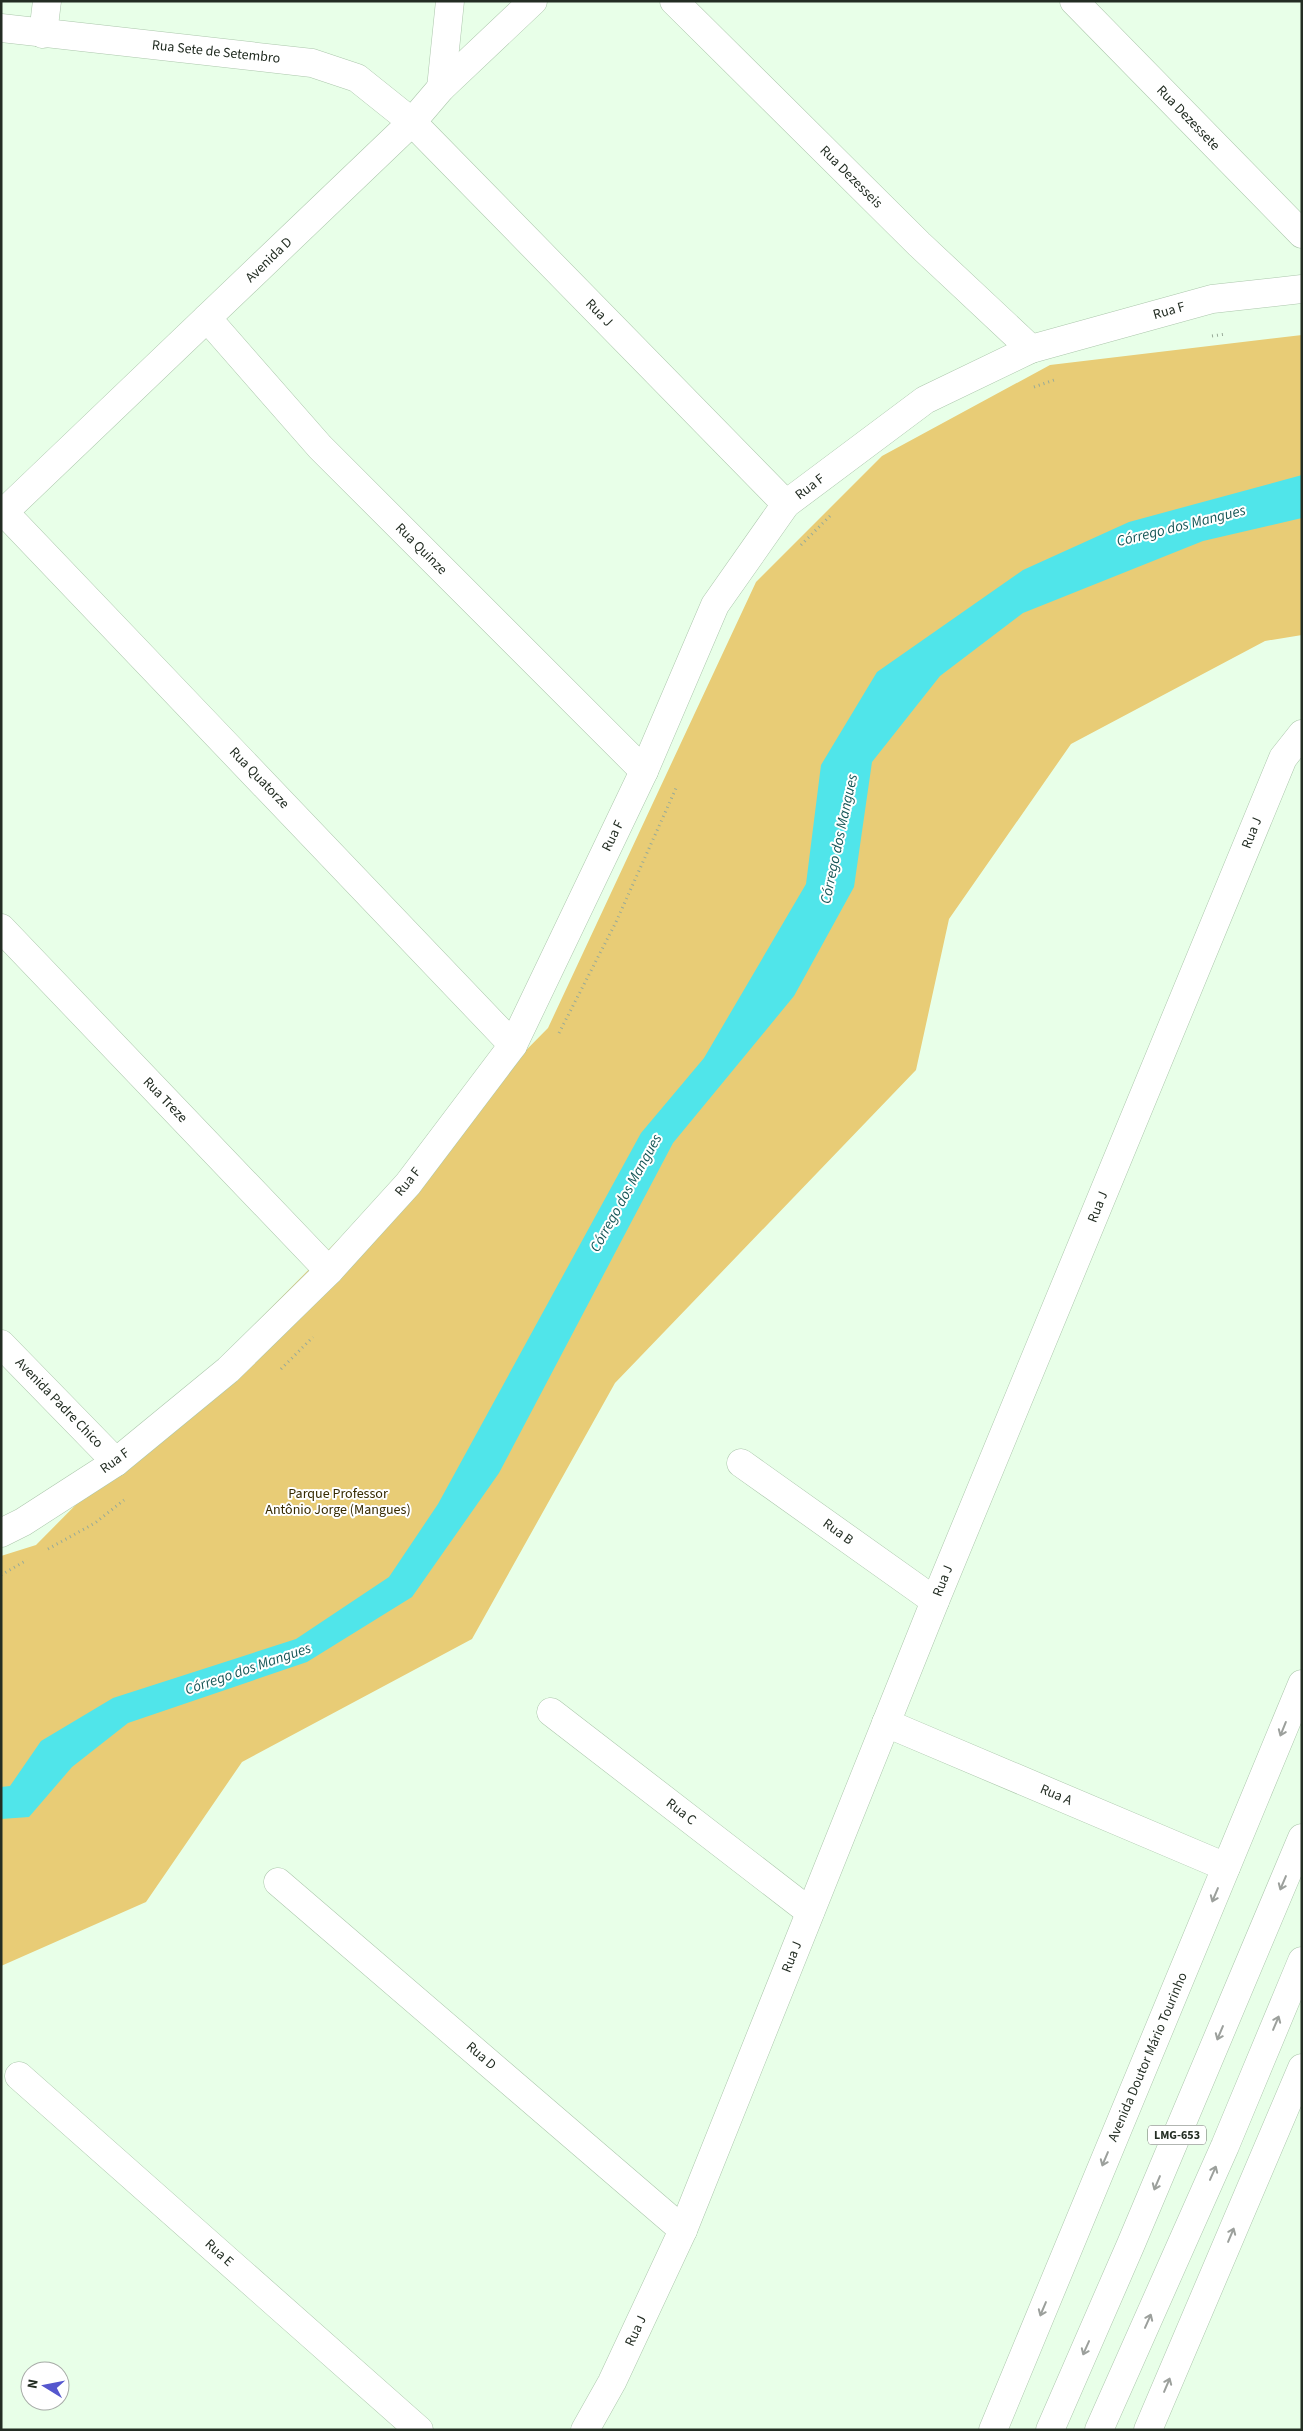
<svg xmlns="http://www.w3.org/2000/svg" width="1303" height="2431" font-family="'Source Sans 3',sans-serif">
<rect width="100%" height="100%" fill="#e8ffe8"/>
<polygon fill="#e8cc76" points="1302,335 1302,635 1265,641 1071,744 949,919 916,1070 615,1383 472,1639 242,1762 146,1902 1,1966 1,1556 36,1545 548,1028 756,582 882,456 1050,365"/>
<polygon fill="#50e5ea" points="1302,475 1302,518 1203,541 1023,613 940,676 872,762 854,887 794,996 673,1143 499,1473 412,1597 307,1662 128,1723 72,1767 29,1817 1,1819 1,1787 10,1786 41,1741 113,1698 296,1639 389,1577 438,1504 641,1133 704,1058 806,884 821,765 877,672 1023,570 1129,522"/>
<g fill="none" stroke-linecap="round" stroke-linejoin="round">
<defs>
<g id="minor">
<polyline points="674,1 919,244 1031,349"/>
<polyline points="1074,1 1302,234"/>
<polyline points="1,28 312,63 357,78 412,122 786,504"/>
<polyline points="43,34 47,1"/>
<polyline points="441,88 450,1"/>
<polyline points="207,318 320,447 644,771"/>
<polyline points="4,512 513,1045"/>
<polyline points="1,515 412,122 441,88 533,1"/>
<polyline points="1,928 329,1271"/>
<polyline points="1,1344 116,1462"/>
<polyline points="741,1463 935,1601"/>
<polyline points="1,1533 23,1522 116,1462 228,1370 329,1271 408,1184 513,1045 644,771 715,605 786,504 925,400 1031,349 1212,299 1302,289"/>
<polyline points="551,1712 810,1912"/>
<polyline points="886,1723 1226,1867"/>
<polyline points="278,1882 683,2230"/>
<polyline points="19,2076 419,2430"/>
<polyline points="585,2430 612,2382 683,2230 935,1601 1283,758 1302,734"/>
</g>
<g id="tertiary">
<polyline points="993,2430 1302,1684"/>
<polyline points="1148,2430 1302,2068"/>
</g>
<g id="trunk">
<polyline points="1050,2430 1131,2244 1302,1838"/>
<polyline points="1099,2430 1225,2146 1302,1961"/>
</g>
</defs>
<use href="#minor" stroke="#acc7ac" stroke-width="29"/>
<use href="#tertiary" stroke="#acc7ac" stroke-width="29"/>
<use href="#trunk" stroke="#acc7ac" stroke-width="29"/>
<g stroke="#98aa98" stroke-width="3" stroke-dasharray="1 4" stroke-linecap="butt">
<polyline points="1212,336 1226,334"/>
<polyline points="1034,387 1057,379"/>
<polyline points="801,545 830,516"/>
<polyline points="559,1033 616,922 677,786"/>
<polyline points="281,1369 313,1337"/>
<polyline points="48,1549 95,1523 124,1500"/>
<polyline points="1,1575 27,1560"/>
</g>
<use href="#minor" stroke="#fff" stroke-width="28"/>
<use href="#tertiary" stroke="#fff" stroke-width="28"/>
<use href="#trunk" stroke="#fff" stroke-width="28"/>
</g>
<defs><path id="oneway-shaft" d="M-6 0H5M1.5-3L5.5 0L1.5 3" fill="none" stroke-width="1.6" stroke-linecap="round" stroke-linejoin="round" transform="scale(1.25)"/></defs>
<g stroke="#9ca09c">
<use href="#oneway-shaft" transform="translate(1283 1729) rotate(112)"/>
<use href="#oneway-shaft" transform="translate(1283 1883) rotate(113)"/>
<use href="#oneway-shaft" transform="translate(1215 1895) rotate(113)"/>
<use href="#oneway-shaft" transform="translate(1276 2023) rotate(-67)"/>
<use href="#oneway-shaft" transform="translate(1220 2033) rotate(113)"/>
<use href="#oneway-shaft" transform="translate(1105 2159) rotate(113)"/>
<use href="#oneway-shaft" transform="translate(1213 2173) rotate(-66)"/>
<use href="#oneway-shaft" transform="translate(1157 2183) rotate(113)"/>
<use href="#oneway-shaft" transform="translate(1231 2235) rotate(-67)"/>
<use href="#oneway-shaft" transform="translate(1043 2309) rotate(113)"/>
<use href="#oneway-shaft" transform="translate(1148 2321) rotate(-66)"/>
<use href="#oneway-shaft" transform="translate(1086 2348) rotate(114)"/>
<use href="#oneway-shaft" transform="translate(1167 2385) rotate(-67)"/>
</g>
<g text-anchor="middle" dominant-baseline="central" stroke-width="4" stroke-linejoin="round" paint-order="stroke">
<rect fill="#fff" stroke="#656c65" stroke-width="1" x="1148" y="2125.5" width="58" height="19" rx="4"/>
<g font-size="12" font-weight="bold" fill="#232d23">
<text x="1177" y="2135">LMG-653</text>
</g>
<g font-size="14" fill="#232d23" stroke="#fff">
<text transform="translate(216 52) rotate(6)">Rua Sete de Setembro</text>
<text transform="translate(1188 118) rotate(46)">Rua Dezessete</text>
<text transform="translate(851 177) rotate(45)">Rua Dezesseis</text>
<text transform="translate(269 260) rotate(-44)">Avenida D</text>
<text transform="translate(1169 311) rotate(-16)">Rua F</text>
<text transform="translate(599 313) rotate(46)">Rua J</text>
<text transform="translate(810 487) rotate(-37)">Rua F</text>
<text transform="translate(421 549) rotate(45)">Rua Quinze</text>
<text transform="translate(259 778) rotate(46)">Rua Quatorze</text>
<text transform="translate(1252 833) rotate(-68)">Rua J</text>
<text transform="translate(613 836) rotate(-64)">Rua F</text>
<text transform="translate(165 1100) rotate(46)">Rua Treze</text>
<text transform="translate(408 1182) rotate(-51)">Rua F</text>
<text transform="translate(1098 1207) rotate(-68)">Rua J</text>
<text transform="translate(59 1403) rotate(46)">Avenida Padre Chico</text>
<text transform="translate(115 1461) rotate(-36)">Rua F</text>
<text transform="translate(838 1532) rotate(36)">Rua B</text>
<text transform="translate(943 1581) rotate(-68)">Rua J</text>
<text transform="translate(1056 1795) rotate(23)">Rua A</text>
<text transform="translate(681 1812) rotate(38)">Rua C</text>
<text transform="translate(792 1957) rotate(-68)">Rua J</text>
<text transform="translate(481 2056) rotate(41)">Rua D</text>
<text transform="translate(1148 2057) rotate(-67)">Avenida Doutor Mário Tourinho</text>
<text transform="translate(219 2253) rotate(42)">Rua E</text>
<text transform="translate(636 2331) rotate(-65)">Rua J</text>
</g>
<g font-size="14" fill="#362a00" stroke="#fff">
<text x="338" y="1494">Parque Professor<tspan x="338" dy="16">Antônio Jorge (Mangues)</tspan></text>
</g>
<g font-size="15" font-style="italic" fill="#185758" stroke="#fff">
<text transform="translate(1181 526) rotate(-14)">Córrego dos Mangues</text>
<text transform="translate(839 839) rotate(-78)">Córrego dos Mangues</text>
<text transform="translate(626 1193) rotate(-61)">Córrego dos Mangues</text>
<text transform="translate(248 1669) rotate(-19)">Córrego dos Mangues</text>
</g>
</g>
<rect width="1303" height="2431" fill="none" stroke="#232d23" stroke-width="5"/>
<g transform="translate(45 2386) rotate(280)"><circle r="24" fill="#ffffff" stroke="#a7aba7"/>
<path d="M0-4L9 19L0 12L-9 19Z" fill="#5557ce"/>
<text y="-8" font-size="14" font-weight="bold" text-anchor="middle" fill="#232d23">N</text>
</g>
</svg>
